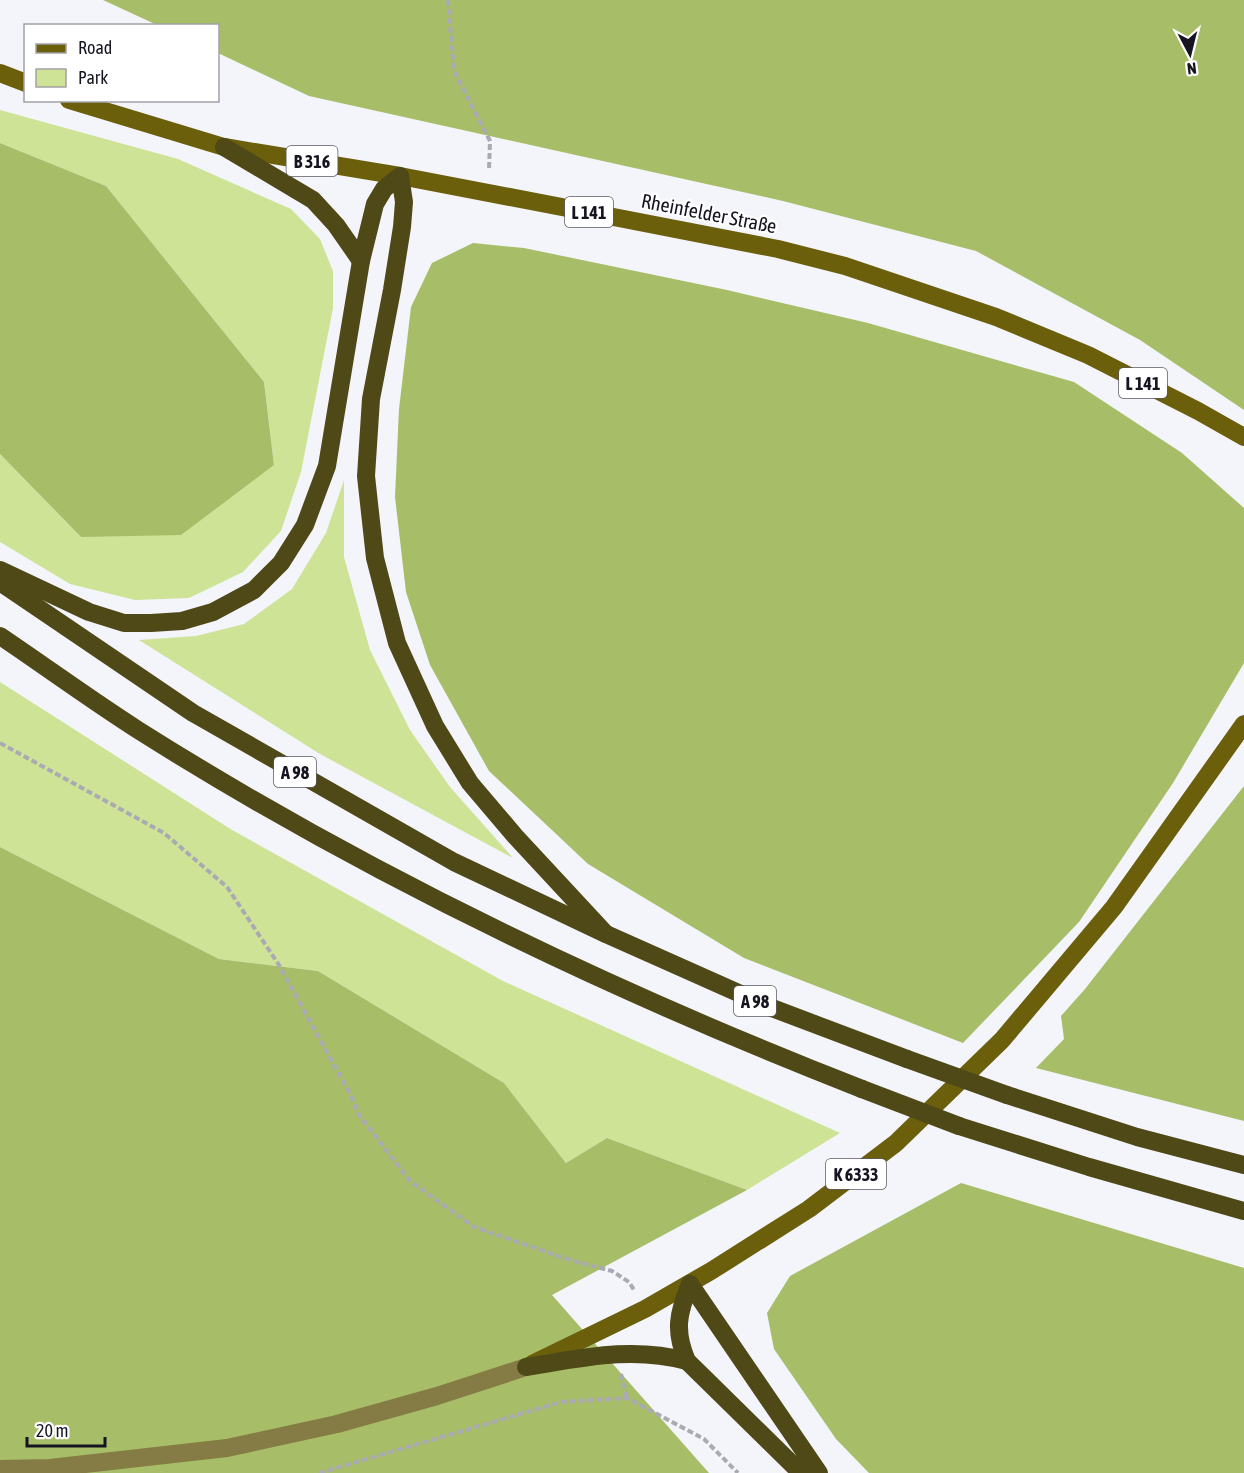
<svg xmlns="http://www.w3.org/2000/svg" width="1244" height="1473" font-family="'Asap Condensed',sans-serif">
<rect width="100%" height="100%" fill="#f4f4fb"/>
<g fill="#cfe397">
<polygon points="0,110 178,159 291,209 320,239 333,271 333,308 301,472 281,531 243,572 189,598 135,600 70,584 0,542 0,454 81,537 274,465 264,382 106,186 0,143"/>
<polygon points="344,480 344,557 370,650 410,730 450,787 513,858 320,754 139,640 196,636 244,624 292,589 326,533"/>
<polygon points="0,682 232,830 503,981 840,1133 747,1190 607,1138 566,1163 504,1083 318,971 219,959 0,847"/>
</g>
<g fill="#a8bd68">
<polygon points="103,0 1244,0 1244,410 1140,340 976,251 783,201 309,96 218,53 218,26 157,25"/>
<polygon points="0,143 106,186 264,382 274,465 181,535 81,537 0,454"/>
<polygon points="473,243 524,248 727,290 868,323 1074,382 1182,453 1244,508 1244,663 1173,783 1079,922 963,1043 744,958 588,864 489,771 430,665 406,592 395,497 399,409 411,307 432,263"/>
<polygon points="1244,786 1244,1121 1036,1068 1064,1039 1061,1016 1085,989"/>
<polygon points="0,847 219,959 318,971 504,1083 566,1163 607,1138 747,1190 552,1295 709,1473 0,1473"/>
<polygon points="961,1183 1244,1268 1244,1473 869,1473 836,1439 774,1349 767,1313 790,1276"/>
</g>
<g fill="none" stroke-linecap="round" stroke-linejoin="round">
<g stroke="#aaaab3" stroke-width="4" stroke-dasharray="6 3" stroke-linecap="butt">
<polyline points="448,0 454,71 490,141 489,170"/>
<polyline points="0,743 164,833 227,887 279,965 349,1092 359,1115 410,1181 474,1227 570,1260 612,1271 629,1282 634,1290"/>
<polyline points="621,1374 627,1398"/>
<polyline points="319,1473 561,1402 627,1398 704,1439 738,1473"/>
</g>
<polyline stroke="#847c44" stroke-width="18" points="0,1469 50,1468 227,1448 337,1424 437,1396 526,1367"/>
<g stroke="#6b5f0b" stroke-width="18">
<polyline points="0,73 26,83"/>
<polyline points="69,100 224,147 400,176 593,213 778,249 845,266 996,317 1088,355 1198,411 1244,437"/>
<polyline points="532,1364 645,1309 711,1271 809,1209 896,1143 1002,1040 1114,907 1244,724"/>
</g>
<g stroke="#4f4817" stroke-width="18">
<polyline points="224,147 313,200 336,225 361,261"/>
<polyline points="0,570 89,612 124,623 151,623 182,621 213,612 254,590 281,563 305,525 327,466 361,261 375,204 384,189 400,176 404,202 402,227 392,290 371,399 366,476 375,558 397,643 435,726 470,783 515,836 606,934"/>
<polyline points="0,582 193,713 454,862 606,934 772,1008 907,1059"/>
<path d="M0,636C46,667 91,700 138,730C366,874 611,991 862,1089"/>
<polyline points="1007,1095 1137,1137 1244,1165"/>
<polyline points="959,1126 1089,1167 1244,1211"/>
<path d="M690,1284C678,1313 674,1331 687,1361L801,1473"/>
<polyline points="690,1284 819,1473"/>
<path d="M526,1367C582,1358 632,1346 687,1361"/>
</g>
<g stroke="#4f4817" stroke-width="18">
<polyline points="907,1059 1007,1095"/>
<polyline points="862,1089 959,1126"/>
</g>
</g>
<g text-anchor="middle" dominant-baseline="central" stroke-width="4.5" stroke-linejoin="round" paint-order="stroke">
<g fill="#fff" stroke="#5c5a64" stroke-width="1.5">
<rect x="286.5" y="146" width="51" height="30" rx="4.5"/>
<rect x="565" y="197" width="48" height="30" rx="4.5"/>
<rect x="1119" y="368" width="48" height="30" rx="4.5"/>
<rect x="274" y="757" width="42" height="30" rx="4.5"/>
<rect x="734" y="986" width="42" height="30" rx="4.5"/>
<rect x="826" y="1159" width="60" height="30" rx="4.5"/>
</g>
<g font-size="18" font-weight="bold" fill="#161421">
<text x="312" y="161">B 316</text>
<text x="589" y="212">L 141</text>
<text x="1143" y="383">L 141</text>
<text x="295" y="772">A 98</text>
<text x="755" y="1001">A 98</text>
<text x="856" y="1174">K 6333</text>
</g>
<g font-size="20" fill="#161421" stroke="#fff">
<text transform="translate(709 213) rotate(11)">Rheinfelder Straße</text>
</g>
</g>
<rect x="24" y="24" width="195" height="78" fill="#ffffff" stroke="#a2a1a6" stroke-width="1.5"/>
<rect x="36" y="44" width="30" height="9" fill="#6b5f0b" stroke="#a2a1a6" stroke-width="1.5"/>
<text x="78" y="54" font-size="18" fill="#161421">Road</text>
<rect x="36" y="69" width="30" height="18" fill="#cfe397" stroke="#a2a1a6" stroke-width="1.5"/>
<text x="78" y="84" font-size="18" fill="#161421">Park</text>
<g transform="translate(1190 54) rotate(173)" stroke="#ffffff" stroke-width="4.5" paint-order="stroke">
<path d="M0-4.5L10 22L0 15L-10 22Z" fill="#161421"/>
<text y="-9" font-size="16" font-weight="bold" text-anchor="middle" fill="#161421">N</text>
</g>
<path d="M27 1437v9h78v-9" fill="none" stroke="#161421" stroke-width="3"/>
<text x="36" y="1437" font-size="18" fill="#161421" stroke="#ffffff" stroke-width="4.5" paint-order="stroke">20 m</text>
</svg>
